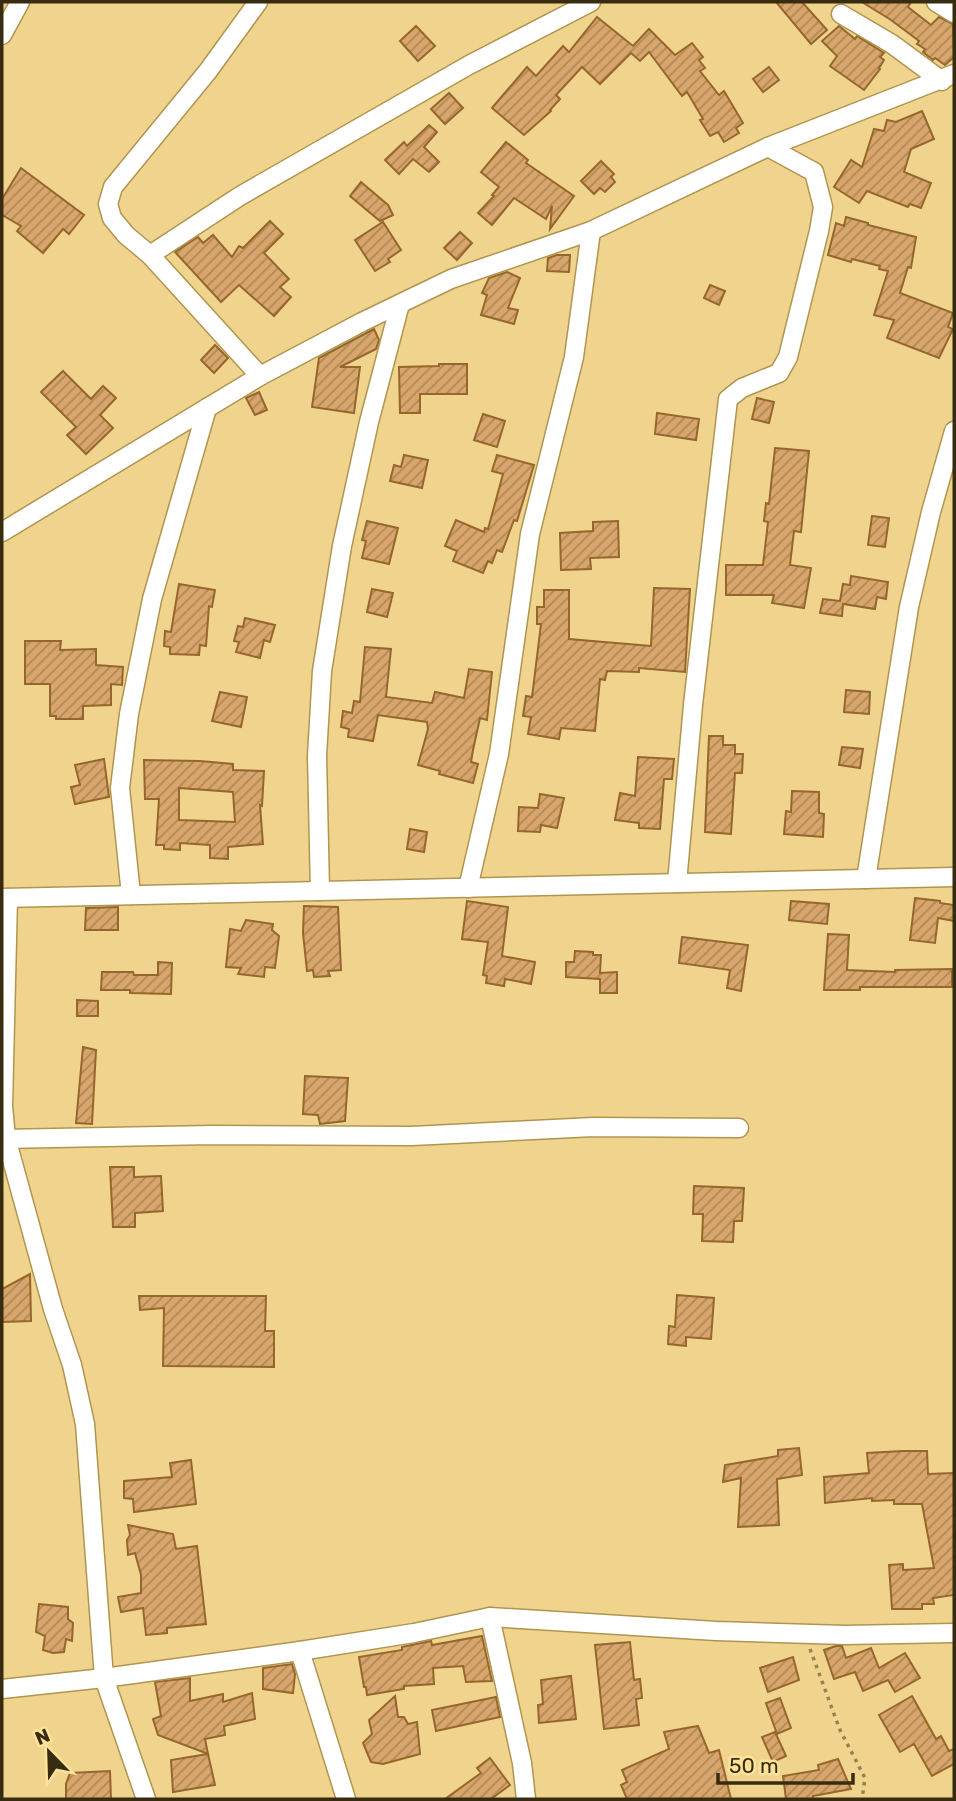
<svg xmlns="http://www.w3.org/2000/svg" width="956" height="1801" font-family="Rubik,sans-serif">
<defs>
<pattern id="building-hatch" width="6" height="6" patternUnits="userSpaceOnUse" patternTransform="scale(1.75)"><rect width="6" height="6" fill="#d8a66c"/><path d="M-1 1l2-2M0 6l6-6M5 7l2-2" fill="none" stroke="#b08757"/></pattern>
</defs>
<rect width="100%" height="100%" fill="#f0d48d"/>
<g fill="url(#building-hatch)" stroke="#95672d" stroke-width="2" fill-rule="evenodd">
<polygon points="776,2 802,2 827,30 811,44"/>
<polygon points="862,2 911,2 908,7 931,25 939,17 953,24 954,57 945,65 935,58 933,60 923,52 925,49 917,44 919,41 891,20"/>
<polygon points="597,17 633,46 649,29 675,55 692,43 703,57 699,60 705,68 700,71 719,95 724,91 743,123 736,128 739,133 724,142 718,132 710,136 700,120 703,119 687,92 682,96 649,52 640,61 631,53 600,84 582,67 556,95 560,99 550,110 551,111 524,135 492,108 527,67 536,76 563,46 569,52"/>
<polygon points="416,26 435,46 418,61 400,41"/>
<polygon points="839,26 855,39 857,36 884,53 880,57 884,60 879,68 880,69 864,90 830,66 837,56 822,41"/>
<polygon points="769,67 779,80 763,92 753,79"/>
<polygon points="449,93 463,108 445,124 431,109"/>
<polygon points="922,111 934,139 911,149 904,172 931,183 921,208 910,204 908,207 867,191 859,203 834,187 851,160 862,167 874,129 884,131 887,120 896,122"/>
<polygon points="429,125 437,132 424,147 439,162 429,172 413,159 399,174 385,160 404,142 407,146"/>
<polygon points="506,142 528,160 526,163 574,196 550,229 552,206 546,219 514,198 492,225 478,213 494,196 492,195 499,187 481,172"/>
<polygon points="601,161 614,174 611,177 615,182 605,192 600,188 594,194 581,181"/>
<polygon points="21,168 84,215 69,234 63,229 43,253 17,231 21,226 2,215 2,199"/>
<polygon points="361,182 388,205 393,215 380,221 350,196"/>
<polygon points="846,217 868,223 868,225 916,237 911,268 908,267 900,293 953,313 948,327 953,329 939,358 887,338 894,320 874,315 888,271 879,269 880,266 852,259 851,262 828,255 836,223 844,226"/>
<polygon points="270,221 283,234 264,253 289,279 280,287 291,297 274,316 239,285 221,302 175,252 198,237 203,243 213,235 232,257 239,246 243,248"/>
<polygon points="383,222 401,250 388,259 390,262 375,271 355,240"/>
<polygon points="460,232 472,243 457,260 444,248"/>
<polygon points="557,255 570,255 569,272 547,271 548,258"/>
<polygon points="507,272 520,278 508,308 518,310 514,324 481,315 487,295 482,293 489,278"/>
<polygon points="710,285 725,291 719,305 704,298"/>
<polygon points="374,329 379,340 376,349 340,367 360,367 354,413 312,407 319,358"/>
<polygon points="215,345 228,358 214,373 201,360"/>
<polygon points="439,364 467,364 467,394 420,394 420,413 400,413 399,367 439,366"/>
<polygon points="63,371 91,399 103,386 116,398 100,415 113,428 86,454 67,435 76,427 41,392"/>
<polygon points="259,392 267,410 255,415 246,398"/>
<polygon points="757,398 774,402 769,423 752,419"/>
<polygon points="657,413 699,419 696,440 655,434"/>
<polygon points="483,414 505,421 497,447 474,440"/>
<polygon points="775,448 809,451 801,532 794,531 790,565 811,568 804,608 772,603 774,595 726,595 726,565 763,565 768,522 764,521 766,503 769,504"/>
<polygon points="404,455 428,460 422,488 390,481 394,465 401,467"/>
<polygon points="497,455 534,465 517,521 514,520 502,552 497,550 492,563 488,561 483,573 453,561 457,551 445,546 456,520 484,532 485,528 488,529 503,474 492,471"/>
<polygon points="872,516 889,518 885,547 868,545"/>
<polygon points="367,521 398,528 389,564 362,558 366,541 362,540"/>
<polygon points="618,521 619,557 590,558 591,569 561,570 560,533 593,531 593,522"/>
<polygon points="851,576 888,582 886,599 877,597 875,609 843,604 842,616 820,613 823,599 840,601 843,584 850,585"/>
<polygon points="179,584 215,590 212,607 209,606 206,646 200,645 199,655 170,654 170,647 164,646 165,631 171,632"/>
<polygon points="654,588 690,589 685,672 639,668 639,672 607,671 605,680 600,679 595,731 561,728 559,739 528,734 531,717 523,716 526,696 532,697 541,624 537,624 537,607 544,607 544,590 569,590 569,639 651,646"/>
<polygon points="372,589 393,593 387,617 367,612"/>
<polygon points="245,618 275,625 270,642 264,640 260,658 236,652 239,642 234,641 238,626 243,627"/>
<polygon points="25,641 61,641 60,650 96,649 96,665 123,667 122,685 111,684 111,705 83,706 83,719 56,719 56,716 50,716 50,684 25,684"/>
<polygon points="365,647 391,649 386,697 432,703 435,692 464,698 469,669 492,672 487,720 480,718 473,750 471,762 478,764 473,783 439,774 440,771 418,765 428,729 427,722 378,715 373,741 348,737 349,729 341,727 343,711 352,713 354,701 360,702"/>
<polygon points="846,690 870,692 869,714 844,712"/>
<polygon points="220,692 247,697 241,727 212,721"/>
<polygon points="709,736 723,736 723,745 735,745 735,754 743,754 742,773 735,773 731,834 705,832"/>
<polygon points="842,747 863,749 860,768 839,765"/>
<polygon points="638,757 674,759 672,779 664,779 660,829 639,828 639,823 615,820 620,793 635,796"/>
<polygon points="104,759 109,797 75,804 71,787 80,785 75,765"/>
<path d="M144,760L200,761L233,764V770L264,771L262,806L260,805L263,844L228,847V859L210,858V845L180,843V850L164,849V845H156L159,799H145ZM179,788L233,792L235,822L179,820Z"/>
<polygon points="792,791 819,792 819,813 824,814 823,837 784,834 786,811 791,812"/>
<polygon points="540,794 564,798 557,828 541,825 540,832 518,831 519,807 538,808"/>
<polygon points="410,829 427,832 424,852 407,849"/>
<polygon points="915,898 940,901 940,903 954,905 954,921 938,918 935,943 910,940"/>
<polygon points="467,901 508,907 502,956 535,962 531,984 505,979 504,986 486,983 487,976 483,975 488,942 462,939"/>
<polygon points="791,901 829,904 827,924 789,920"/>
<polygon points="304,906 338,907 341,970 328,971 330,976 314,977 313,970 307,971 303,933"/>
<polygon points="118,907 118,930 85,930 86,908"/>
<polygon points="246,920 273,924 272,930 279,936 275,968 265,967 264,977 238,974 241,968 226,967 230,929 241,931"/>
<polygon points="828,934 849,935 847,970 895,972 895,970 952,969 952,987 860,987 860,990 824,990"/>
<polygon points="682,937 748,945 741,991 727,988 730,970 679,963"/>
<polygon points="575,951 593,952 593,955 601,955 600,973 617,972 617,993 600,993 600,979 566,977 566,962 574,962"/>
<polygon points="158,962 172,963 171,994 130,993 130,990 101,990 102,972 133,972 134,975 158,975"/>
<polygon points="77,1000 98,1001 98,1016 77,1016"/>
<polygon points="83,1047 96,1050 92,1124 76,1123"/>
<polygon points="305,1076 348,1078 345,1121 320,1124 318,1115 303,1114"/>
<polygon points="110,1167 134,1167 134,1177 161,1176 163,1211 135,1213 135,1227 113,1227"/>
<polygon points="694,1186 744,1188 742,1221 734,1221 733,1242 702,1241 703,1214 693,1214"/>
<polygon points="30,1274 31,1321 2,1322 2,1289"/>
<polygon points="677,1295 714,1298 711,1339 686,1337 686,1346 668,1344 669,1326 675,1327"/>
<polygon points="139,1296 266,1296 265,1331 274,1331 274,1367 163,1366 164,1308 140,1310"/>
<polygon points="799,1448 802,1475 777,1479 779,1525 738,1527 741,1478 723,1482 725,1465 778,1456 778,1450"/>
<polygon points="903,1451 927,1451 928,1474 954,1473 954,1595 933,1598 934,1604 922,1604 922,1609 892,1609 889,1565 903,1564 903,1570 934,1568 922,1504 894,1504 894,1500 872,1501 872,1498 825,1503 824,1477 869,1473 867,1453"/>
<polygon points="191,1460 196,1504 134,1512 133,1499 124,1498 124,1481 172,1477 170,1463"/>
<polygon points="128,1525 173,1534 176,1549 197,1546 206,1624 167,1628 167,1633 146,1635 143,1608 121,1612 118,1597 141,1593 141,1575 135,1553 128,1555 127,1540 130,1535"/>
<polygon points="39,1604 68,1607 68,1619 73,1623 72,1641 66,1639 64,1652 53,1653 43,1650 45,1636 36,1632"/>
<polygon points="482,1636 492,1681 466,1682 463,1666 433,1668 434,1684 404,1686 404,1689 367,1695 366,1687 364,1687 359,1657 402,1650 402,1647 431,1641 432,1645"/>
<polygon points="630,1642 634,1680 640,1679 642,1698 636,1699 639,1725 604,1729 595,1645"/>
<polygon points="836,1646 842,1646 846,1658 871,1648 879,1668 905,1653 920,1678 895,1692 888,1680 863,1691 855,1672 834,1679 824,1650"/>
<polygon points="793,1657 799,1680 768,1692 760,1668"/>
<polygon points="292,1664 295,1674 293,1693 263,1689 263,1668"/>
<polygon points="571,1676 576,1719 539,1723 538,1705 543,1704 541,1680"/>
<polygon points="190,1678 190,1701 223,1694 223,1702 252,1693 255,1719 224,1726 225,1735 205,1739 208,1754 158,1735 153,1719 161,1716 155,1682"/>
<polygon points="395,1696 398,1717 404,1717 408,1724 417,1722 420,1754 383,1764 371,1762 363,1743 372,1734 369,1720"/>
<polygon points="912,1696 936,1739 941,1736 949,1751 954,1749 954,1764 932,1776 914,1744 900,1752 879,1715"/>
<polygon points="496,1697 500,1717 436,1731 432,1710"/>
<polygon points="780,1698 791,1728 777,1734 766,1703"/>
<polygon points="698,1726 709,1753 719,1750 731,1799 627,1799 621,1785 627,1782 622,1770 669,1749 664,1732"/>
<polygon points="775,1732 786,1756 773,1762 762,1737"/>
<polygon points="208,1754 215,1785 173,1792 171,1760"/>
<polygon points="490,1758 510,1785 491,1799 445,1799 481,1773 477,1768"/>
<polygon points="838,1759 851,1789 813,1796 813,1799 786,1799 783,1776 819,1770 818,1765"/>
<polygon points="110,1771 111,1799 66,1799 66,1784 70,1773"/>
</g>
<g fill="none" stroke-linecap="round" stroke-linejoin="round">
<defs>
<g id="minor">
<polyline points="258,2 208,71 113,187 108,204 112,218 126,235 150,255 260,376"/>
<polyline points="936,2 954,13"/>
<polyline points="841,14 892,44 942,81"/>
<polyline points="2,35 20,2"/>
<polyline points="150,255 240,196 469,65 591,2"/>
<polyline points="2,532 260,376 362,322 451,279 591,231 768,147 954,74"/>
<polyline points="866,879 909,607 931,512 954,431"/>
<polyline points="677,883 693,705 728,399 742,388 779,373 788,357 819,231 823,207 814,172 768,147"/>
<polyline points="468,888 499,754 530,534 574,357 591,231"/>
<polyline points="320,891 317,756 322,671 342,546 369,422 400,304"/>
<polyline points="131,895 120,788 129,714 152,599 207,408"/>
<polyline points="2,898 954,877"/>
<polyline points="8,898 3,1106 6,1138 53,1309 72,1365 85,1424 104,1678 146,1799"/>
<polyline points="2,1139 212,1135 412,1136 593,1127 739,1128"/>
<polyline points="490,1617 522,1763 526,1799"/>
<polyline points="300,1651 346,1799"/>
<polyline points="2,1689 104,1678 300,1651 414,1633 490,1617 716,1631 845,1635 954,1633"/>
</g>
</defs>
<use href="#minor" stroke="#af954f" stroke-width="21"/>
<polyline stroke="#968250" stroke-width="3.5" stroke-dasharray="3.5 5" stroke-linecap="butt" points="810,1649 840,1730 865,1778 862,1799"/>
<use href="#minor" stroke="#fff" stroke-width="18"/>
</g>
<rect width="956" height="1801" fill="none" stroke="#372c0f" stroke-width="7"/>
<g transform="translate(49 1752) rotate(337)" stroke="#fde29a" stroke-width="5" paint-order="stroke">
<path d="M0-5L12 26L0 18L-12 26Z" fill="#372c0f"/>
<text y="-10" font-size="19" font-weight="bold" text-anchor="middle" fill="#372c0f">N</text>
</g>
<path d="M718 1773v10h135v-10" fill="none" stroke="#372c0f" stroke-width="3.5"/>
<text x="729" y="1773" font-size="21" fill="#372c0f" stroke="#fde29a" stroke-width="5" paint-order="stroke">50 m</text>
</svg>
